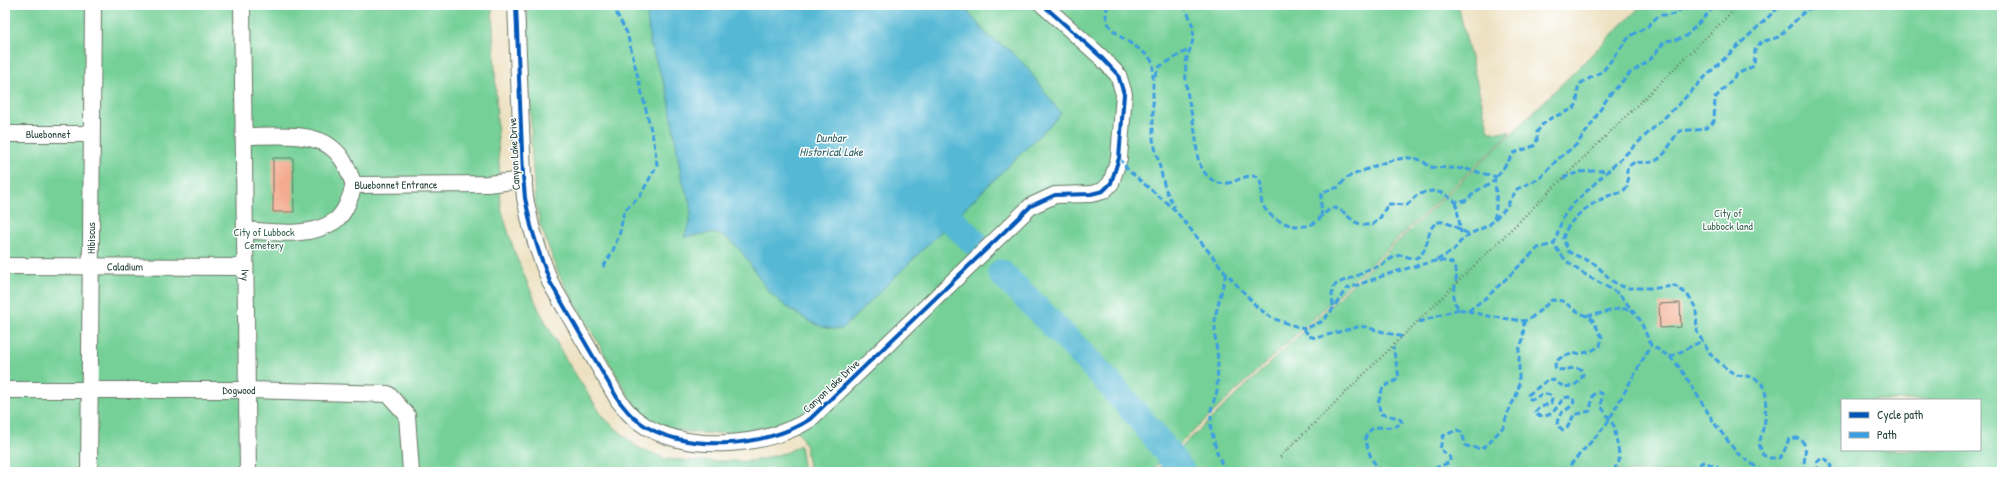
<svg xmlns="http://www.w3.org/2000/svg" width="2007" height="477" font-family="'Patrick Hand',sans-serif">
<rect width="100%" height="100%" fill="#fff"/>
<filter id="ink" filterUnits="userSpaceOnUse"><feTurbulence type="fractalNoise" baseFrequency=".025" numOctaves="2"/><feDisplacementMap in="SourceGraphic" scale="8" xChannelSelector="R" yChannelSelector="G"/><feConvolveMatrix kernelMatrix="1 2 1 2 8 2 1 2 1" color-interpolation-filters="sRGB"/></filter>
<filter id="wash" filterUnits="userSpaceOnUse"><feTurbulence type="fractalNoise" baseFrequency=".012" numOctaves="4" result="noise"/><feDisplacementMap in="SourceGraphic" scale="16" xChannelSelector="R" yChannelSelector="G"/><feGaussianBlur stdDeviation="0.9" result="paint"/><feColorMatrix in="noise" values="0 0 0 0 0 0 0 0 0 0 0 0 0 0 0 0 0 1.4 0 .05"/><feComposite in="paint" operator="in"/></filter>
<g filter="url(#wash)">
<rect width="100%" height="100%" fill="#ede1c1"/>
<g fill="#75d097" stroke="#4a8666" fill-rule="evenodd">
<polygon points="5,5 492,5 501,208 515,254 539,310 565,358 603,417 637,447 666,459 693,461 754,461 788,452 800,445 804,472 5,472"/>
<path d="M527,5H1458L1489,132H1511L1150,472H810L805,444L791,418C763,434 698,438 667,427C652,422 641,412 631,400L559,275L540,224L535,200L532,156Z"/>
<path d="M1642,5H2002V472H1155L1513,132ZM1842,400H1980V450H1842Z"/>
</g>
<path fill="#55b8d4" stroke="#3a7a84" d="M646,5H962L989,37L1010,50L1025,65L1061,114L842,329C836,329 829,329 823,327C809,323 777,302 768,290C755,274 741,242 720,235C710,231 695,236 684,237L690,223L691,206L681,176L668,95L650,44Z"/>
<g fill="none" stroke-linecap="round" stroke-linejoin="round">
<g stroke="#55b8d4" stroke-width="27">
<polyline points="923,198 952,221 974,242"/>
<path d="M1001,273C1065,336 1129,399 1182,472"/>
</g>
</g>
<g id="blocks">
<g fill="#f3aa8f">
<polygon points="273,158 293,158 294,212 273,212"/>
<polygon points="1680,303 1681,327 1660,328 1659,304"/>
</g>
</g>
</g>
<g filter="url(#ink)">
<use href="#blocks" fill-opacity="0" stroke="#677665" stroke-width="1"/>
<g fill="none" stroke-linecap="round" stroke-linejoin="round">
<defs>
<g id="minor">
<path id="s1" d="M242,5L248,472"/>
<path d="M516,5L523,175L525,198L531,226L539,252L550,282L619,401C625,408 630,416 638,421C680,454 767,448 810,419L1031,206L1055,195L1091,194L1103,191L1111,183L1119,158L1124,94L1118,75L1101,57L1043,5"/>
<path id="s2" d="M5,134H92"/>
<path id="s3" d="M244,136C269,136 312,131 332,148C344,157 349,172 354,185L487,184L524,180"/>
<path d="M245,230C273,232 308,238 333,222C345,215 350,198 354,185"/>
<path id="s4" d="M5,266L245,267"/>
<path id="s5" d="M5,390H247L388,394L407,415L411,472"/>
<path id="s6" d="M89,472L93,5"/>
</g>
</defs>
<use href="#minor" stroke="#677665" stroke-width="18"/>
<polyline stroke="#677665" stroke-width="2.5" stroke-dasharray="1 3" stroke-linecap="butt" points="1280,457 1739,5"/>
<use href="#minor" stroke="#fff" stroke-width="16"/>
<g stroke="#3c9ee2" stroke-width="3" stroke-dasharray="6 3" stroke-linecap="butt">
<path d="M1108,5C1096,35 1143,43 1153,63V139L1165,188L1174,207"/>
<path d="M1184,5C1188,15 1195,25 1193,37C1193,46 1187,53 1186,63C1184,89 1191,107 1195,132C1197,142 1196,153 1199,162C1202,170 1207,177 1214,181C1230,190 1242,172 1257,177C1265,185 1259,194 1262,203C1268,220 1294,230 1310,225C1320,222 1324,209 1335,208C1351,213 1349,226 1372,225L1380,218L1388,204L1407,205L1416,196L1425,192L1432,191L1443,193L1456,202L1465,201L1478,190L1494,181L1514,153L1534,146L1537,140V132L1542,125L1551,118L1573,109L1577,104L1578,88L1581,83L1603,71L1630,36L1647,27L1659,15C1670,15 1678,16 1683,5"/>
<polyline points="1155,76 1159,67 1188,50"/>
<polyline points="1119,158 1129,171 1175,210 1226,273 1258,308 1272,318 1304,329 1321,322 1330,313 1346,289 1394,272 1435,261 1447,261 1452,263 1457,273 1453,300 1459,309 1468,311 1487,297 1538,248 1554,244"/>
<polyline points="1563,178 1579,172 1610,170"/>
<polyline points="1456,202 1461,233"/>
<path d="M1321,217C1323,208 1318,200 1323,192L1339,187L1345,179L1350,176C1370,169 1413,145 1429,167L1466,169L1497,177"/>
<path d="M1494,219C1497,211 1497,189 1494,181"/>
<polyline points="1437,260 1453,251 1461,241 1470,234 1489,225 1505,209 1517,189 1540,178 1558,159 1576,145 1589,128 1608,97 1630,73 1649,61 1665,41 1679,39 1686,36 1716,5"/>
<polyline points="603,267 612,253 620,232 624,211 640,196 657,165 654,142 627,33 612,5"/>
<path d="M1333,306L1332,294L1334,286C1342,280 1348,280 1356,276C1360,275 1363,272 1367,270C1371,268 1375,268 1379,266C1385,264 1390,258 1397,256C1404,253 1411,261 1418,257C1431,249 1425,225 1439,222C1447,220 1460,231 1470,234"/>
<path d="M1468,311L1488,316L1524,321L1531,318L1552,300L1563,301L1575,310L1592,319L1602,337L1600,346C1596,348 1592,351 1588,352C1578,355 1559,352 1555,365L1556,369C1564,372 1572,366 1581,369L1583,374C1580,384 1571,389 1561,385C1556,383 1555,379 1549,379L1528,395L1530,399H1534L1543,393L1550,395L1552,398L1551,403L1539,408L1535,412L1537,415C1553,419 1555,408 1564,398L1568,397L1573,398L1574,402C1570,412 1558,408 1557,425L1563,430L1567,428L1574,415L1590,411L1593,395L1598,392L1602,394L1601,406L1614,426L1619,454V461L1613,472"/>
<path d="M1587,315C1603,316 1617,304 1633,311"/>
<polyline points="1419,322 1459,309"/>
<polyline points="1304,329 1309,336 1316,338 1361,326 1403,337"/>
<polyline points="1670,357 1702,341"/>
<polyline points="1226,472 1218,456 1211,429 1211,410 1217,391 1218,360 1215,336 1215,317 1226,273"/>
<path d="M1381,472L1371,458L1365,439C1372,417 1391,435 1402,422L1399,418L1381,414L1378,403L1383,387L1395,381L1399,377L1393,347"/>
<polyline points="1426,472 1450,462 1450,457 1440,449 1443,436 1457,430 1462,433 1466,446 1481,449 1489,443 1504,426 1507,414 1516,396 1519,386 1519,350 1523,339 1524,321"/>
<polyline points="1564,472 1606,425 1651,345"/>
<polyline points="1696,472 1697,466 1703,462 1716,466 1720,472"/>
<polyline points="1731,472 1733,470 1739,472"/>
<path d="M1763,472L1737,453L1715,424L1681,369L1670,357L1651,345L1640,320L1620,295C1597,279 1567,270 1554,244L1563,217L1572,205L1681,102L1706,76L1781,5"/>
<path d="M1805,472C1801,459 1812,446 1798,438L1789,439L1783,454L1779,458H1770L1763,455L1759,444L1765,421L1766,395L1763,385L1754,377L1737,375L1728,370L1711,355L1697,332L1696,308L1687,294L1675,286L1657,288H1628L1621,286L1612,281L1595,264L1569,252L1563,239C1567,219 1590,204 1608,196C1614,194 1621,194 1625,189C1632,182 1623,173 1629,166C1635,159 1647,165 1655,161C1669,154 1671,138 1680,131C1694,128 1704,134 1714,121L1715,98L1737,74L1754,66L1755,50L1761,42L1779,37L1806,10L1821,5"/>
<polyline points="1817,472 1817,462 1822,458 1827,460 1831,465 1830,472"/>
</g>
<defs>
<path id="cycleway" d="M516,5L523,175L525,198L531,226L539,252L550,282L619,401C625,408 630,416 638,421C680,454 767,448 810,419L1031,206L1055,195L1091,194L1103,191L1111,183L1119,158L1124,94L1118,75L1101,57L1043,5"/>
</defs>
<use href="#cycleway" stroke="#fff" stroke-width="6"/>
<use href="#cycleway" stroke="#0057b8" stroke-width="4"/>
</g>
</g>
<g text-anchor="middle" dominant-baseline="central" stroke-width="3" stroke-linejoin="round" paint-order="stroke">
<g font-size="11" fill="#1f3d34" stroke="#fff">
<text stroke="none"><textPath href="#s2" startOffset="43">Bluebonnet</textPath></text>
<text transform="translate(514 154) rotate(-93)">Canyon Lake Drive</text>
<text stroke="none"><textPath href="#s3" startOffset="176">Bluebonnet Entrance</textPath></text>
<text stroke="none"><textPath href="#s6" startOffset="234">Hibiscus</textPath></text>
<text stroke="none"><textPath href="#s4" startOffset="120">Caladium</textPath></text>
<text stroke="none"><textPath href="#s1" startOffset="270">Ivy</textPath></text>
<text transform="translate(831 386) rotate(-43)">Canyon Lake Drive</text>
<text stroke="none"><textPath href="#s5" startOffset="234">Dogwood</textPath></text>
</g>
<g font-size="11" fill="#34624d" stroke="#fff">
<text x="1728" y="213">City of<tspan x="1728" dy="13">Lubbock land</tspan></text>
<text x="264" y="232">City of Lubbock<tspan x="264" dy="13">Cemetery</tspan></text>
</g>
<g font-size="12" font-style="italic" fill="#2f6264" stroke="#fff">
<text x="831" y="137">Dunbar<tspan x="831" dy="14">Historical Lake</tspan></text>
</g>
</g>
<rect width="2007" height="477" fill="none" stroke="#fff" stroke-width="20"/>
<rect x="1841" y="399" width="140" height="52" fill="#ffffff" stroke="#a5b1ae"/>
<rect x="1849" y="412" width="20" height="6" fill="#0057b8" stroke="#a5b1ae"/>
<text x="1877" y="419" font-size="12" fill="#1f3d34">Cycle path</text>
<rect x="1849" y="432" width="20" height="6" fill="#3c9ee2" stroke="#a5b1ae"/>
<text x="1877" y="439" font-size="12" fill="#1f3d34">Path</text>
</svg>
